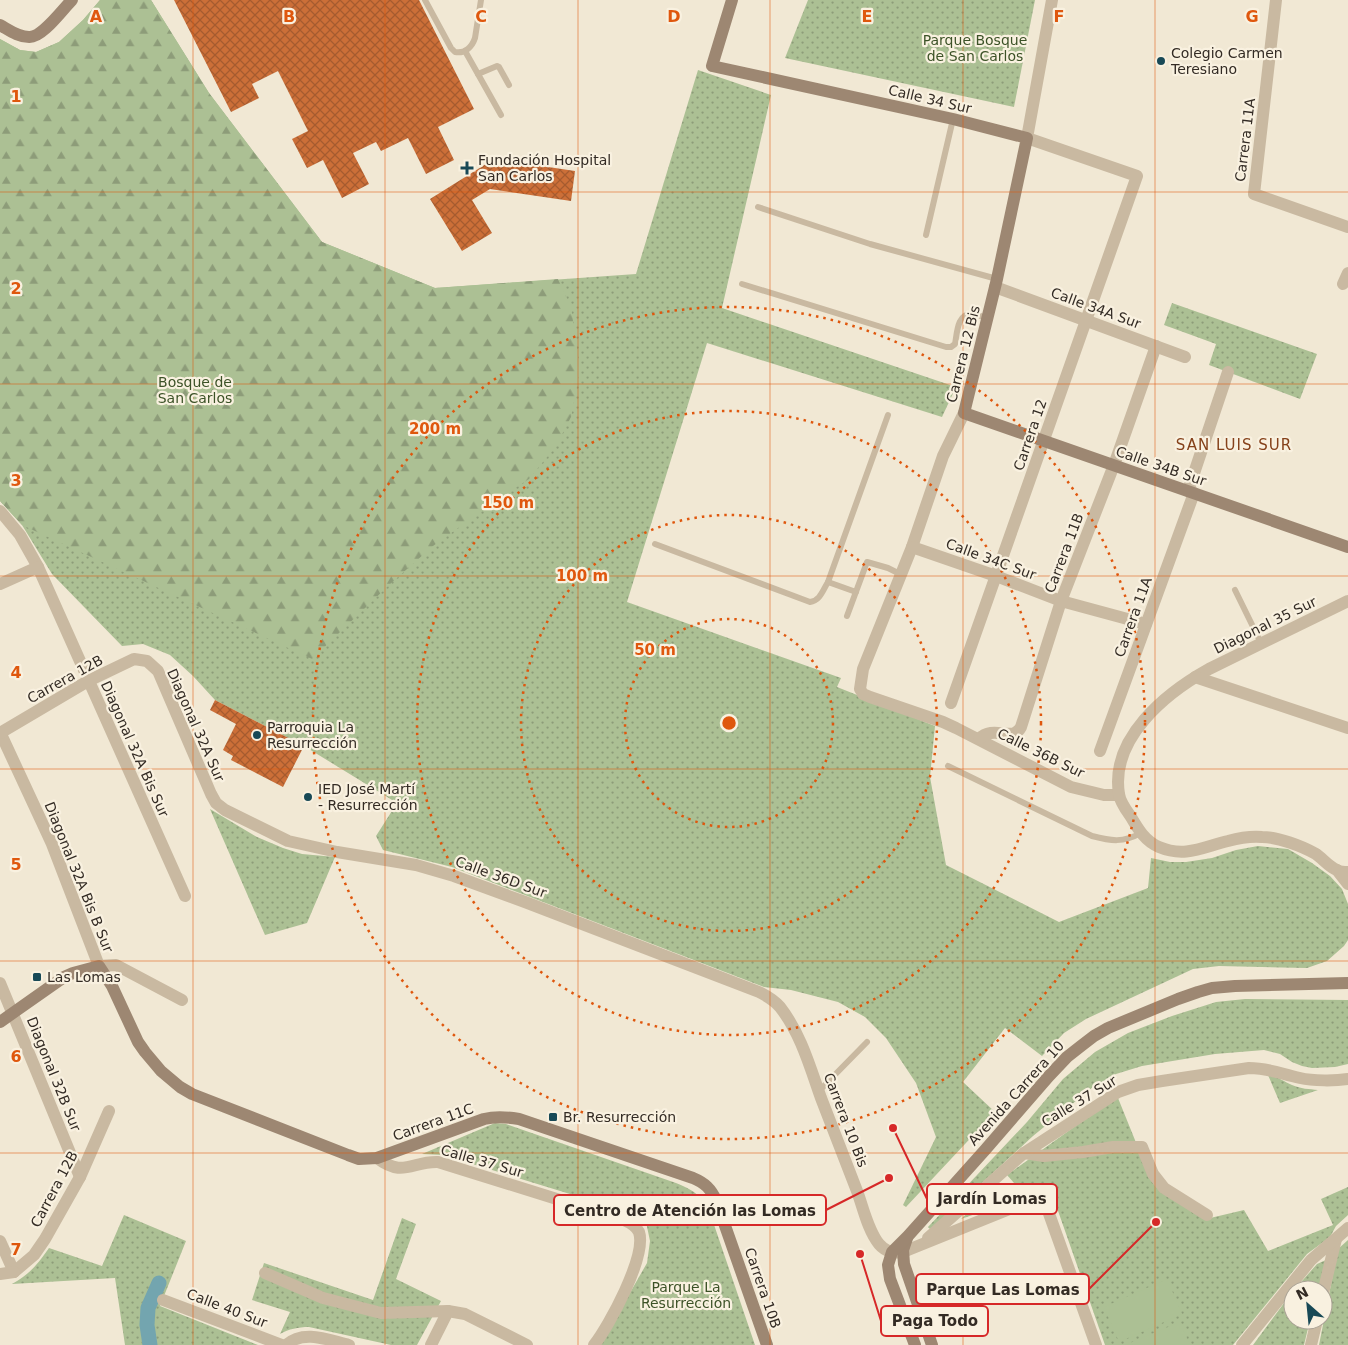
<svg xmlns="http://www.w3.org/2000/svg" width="1348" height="1345" font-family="'DejaVu Sans',sans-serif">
<defs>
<pattern id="grass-dots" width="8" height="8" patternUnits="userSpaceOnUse" patternTransform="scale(1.25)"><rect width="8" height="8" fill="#acc094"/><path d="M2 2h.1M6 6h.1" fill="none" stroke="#8d9c79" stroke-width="1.8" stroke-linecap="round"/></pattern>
<pattern id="forest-firs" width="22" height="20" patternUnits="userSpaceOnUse" patternTransform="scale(1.25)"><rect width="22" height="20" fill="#acc094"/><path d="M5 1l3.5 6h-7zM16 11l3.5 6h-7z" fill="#8d9c79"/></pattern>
<pattern id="building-cross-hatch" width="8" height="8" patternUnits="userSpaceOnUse" patternTransform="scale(1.25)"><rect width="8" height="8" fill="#cc6f38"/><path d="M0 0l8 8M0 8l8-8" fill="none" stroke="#a65b2f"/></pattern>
</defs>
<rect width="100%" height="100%" fill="#f1e8d4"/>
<g fill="url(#grass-dots)">
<polygon points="100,0 151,0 209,93 322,242 435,288 636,274 698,70 771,95 722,308 956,387 942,417 707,343 627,602 841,678 837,687 935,726 930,777 946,865 1059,922 1148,888 1151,858 1170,862 1186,862 1212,858 1236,850 1258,846 1288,849 1312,863 1330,876 1342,889 1348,904 1348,940 1344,946 1327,961 1307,968 1219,966 1193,969 1086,1019 1064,1033 1042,1056 1005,1028 963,1082 995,1112 906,1207 903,1205 936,1137 916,1083 886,1038 865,1017 838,1002 791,990 764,987 452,867 383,850 376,836 397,803 304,746 215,700 193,676 170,655 143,644 122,646 52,574 22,525 0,501 0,39 20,50 36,52 59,42 83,20"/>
<polygon points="808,0 1035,0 1014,107 785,58"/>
<polygon points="1172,303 1317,354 1300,399 1209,365 1216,344 1164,325"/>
<polygon points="210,809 257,837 283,848 302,854 335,857 307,923 265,935"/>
<polygon points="1245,999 1348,1000 1348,1064 1335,1067 1312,1068 1302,1066 1292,1062 1280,1054 1264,1050 1215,1054 1142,1066 1116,1074 1093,1087 1033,1136 931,1230 928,1227 1027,1122 1063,1079 1095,1052 1128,1033 1172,1016 1216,1002"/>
<path d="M1268,1075C1278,1076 1284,1082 1292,1085C1301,1089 1309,1089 1318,1090L1280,1103Z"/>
<polygon points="1118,1098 1139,1150 1171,1196 1206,1219 1244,1210 1268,1251 1333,1225 1321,1199 1348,1187 1348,1215 1336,1226 1330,1237 1307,1254 1233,1345 1105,1345 1050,1188 961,1219 988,1194 995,1202 1015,1184 1007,1175 1088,1117"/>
<path d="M495,1123L506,1124L676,1183C693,1190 700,1194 709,1210L755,1345H600L647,1263L650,1241L645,1217L443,1155L422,1154Z"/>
<path d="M124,1215L186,1241L160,1306L258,1345H125L115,1278L12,1284C31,1273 37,1265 49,1248L102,1266Z"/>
<path d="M402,1218L416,1224L396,1279L441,1301L417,1345H391L309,1327C298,1327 289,1329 280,1334L290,1312L252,1300L264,1263L373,1300Z"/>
<polygon points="1348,1240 1348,1345 1319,1345 1338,1249"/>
<polygon points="1326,1260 1318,1290 1294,1290 1317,1264"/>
<polygon points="1293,1291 1293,1320 1310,1320 1304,1345 1253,1345"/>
</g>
<polygon fill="url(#forest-firs)" points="100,0 151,0 209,93 322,242 435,288 558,279 571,307 580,370 571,417 556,446 529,479 497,500 433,546 389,585 312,659 22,525 0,501 0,39 20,50 36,52 59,42 83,20"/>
<g fill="#acc094">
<polygon points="1167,1279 1182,1314 1119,1342 1104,1307"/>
<polygon points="1180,1322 1190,1345 1125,1345"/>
</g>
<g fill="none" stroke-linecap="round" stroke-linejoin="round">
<polyline stroke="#73a5af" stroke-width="15" points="150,1345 147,1325 148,1308 159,1283"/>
</g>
<g fill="url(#building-cross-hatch)">
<polygon points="174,0 419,0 474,109 438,127 454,160 426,174 408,138 381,151 376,142 353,153 369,184 342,198 323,160 307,168 292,139 308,131 278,71 252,84 259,98 231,112"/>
<polygon points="494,159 575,171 571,201 490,189 472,200 492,233 462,251 430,199"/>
<polygon points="215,700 304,746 283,787 231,760 233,756 223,750 236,724 210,710"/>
</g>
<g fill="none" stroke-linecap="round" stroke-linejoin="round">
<g stroke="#c9b9a1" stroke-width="6">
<path d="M425,0L451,48L455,52C465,54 472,47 475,38L481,0"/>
<polyline points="465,51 501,115"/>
<polyline points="478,74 497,66 499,67 509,85"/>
<polyline points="758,207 870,244 997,279"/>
<polyline points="926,235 953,119"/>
<path d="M742,284L946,347H951L955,344C957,334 957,313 972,314C977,314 983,317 988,319"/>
<path d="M655,544L810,602C820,601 823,590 828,582L888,415"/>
<polyline points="828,582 856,592"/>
<polyline points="1235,590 1261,643"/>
<polyline points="847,616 867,562 888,568 900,574"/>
<path d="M948,766L1092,836C1111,841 1123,843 1141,833"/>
<polyline points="819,1091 867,1042"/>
</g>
<g stroke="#c9b9a1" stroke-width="12">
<polyline points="1276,0 1254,194 1348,227"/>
<polyline points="1343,284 1348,273"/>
<polyline points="995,287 1185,357"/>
<polyline points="964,413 943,456 912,547 863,669 860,689 863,694 870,697 943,722 956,728 1071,787 1104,795 1119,795"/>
<polyline points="1188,491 1228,372"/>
<polyline points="0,511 20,535 38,567 185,896"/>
<polyline points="912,547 996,576 1061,601 1146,624"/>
<polyline points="0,584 38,567"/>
<path d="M1348,601L1209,669C1166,693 1110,738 1119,794C1120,802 1126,810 1131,817C1138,829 1145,841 1159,847C1185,858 1203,847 1228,841C1239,838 1251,836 1262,837C1278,837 1302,846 1316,854C1323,859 1329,867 1337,870C1340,872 1345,872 1348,872"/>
<polyline points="1195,677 1348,728"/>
<polyline points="951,703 1137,176 1027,138 1052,0"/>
<polyline points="0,732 52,844 99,966 116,965 182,1000"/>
<path d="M0,733L88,681L134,659L147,661L158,671L211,794L216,803L225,810L288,841L337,852L416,865L454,876L525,902L759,992C767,996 774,1000 780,1007C801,1034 810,1067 821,1098C833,1129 845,1160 857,1191C863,1207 868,1231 879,1244C885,1251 894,1254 903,1252L1029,1201L1038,1202L1047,1208L1096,1345"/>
<path d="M979,739C994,724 1013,743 1021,727L1061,601L1114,465L1156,346"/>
<polyline points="1100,751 1194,493"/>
<polyline points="1337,870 1348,884"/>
<polyline points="0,983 80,1177"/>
<polyline points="1024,1153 1044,1156 1083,1152 1113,1147 1142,1147 1153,1174 1164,1188 1207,1215"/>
<path d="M377,1158C403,1178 412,1161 438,1162L624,1220C631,1223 636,1226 639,1232C647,1256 609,1326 594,1345"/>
<path d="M928,1238L1024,1153L1118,1092L1138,1085L1162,1081L1249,1068C1269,1068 1281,1074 1300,1078C1313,1081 1335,1081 1348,1079"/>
<polyline points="0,1241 14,1272"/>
<polyline points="14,1272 34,1255 45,1239 80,1177 109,1111"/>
<polyline points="265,1273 323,1298 381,1313 448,1311 465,1314 527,1345"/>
<polyline points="0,1274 14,1272"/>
<polyline points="1323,1293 1336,1239"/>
<polyline points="163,1300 282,1345"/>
<path d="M286,1345C304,1329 328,1340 349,1345"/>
<polyline points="431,1345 448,1311"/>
<polyline points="1242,1345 1311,1260 1348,1228"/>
<polyline points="1311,1345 1317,1320"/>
</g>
<g stroke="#9d8772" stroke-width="12">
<polyline points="732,0 712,66 953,119 1027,138 997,279 964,413 1348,547"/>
<path d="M0,25C9,30 18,37 29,37C42,38 62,10 72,0"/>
<path d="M0,1022L64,977L73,973L99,966L112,986L138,1042L145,1052L161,1071L180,1087L192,1094L348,1155L359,1159L377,1158L484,1119C496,1116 507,1117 519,1119L693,1178C705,1183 711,1189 716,1200L767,1345"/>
<polyline points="907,1238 903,1250 904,1264 932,1345"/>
<polyline points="915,1345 890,1279 888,1265 892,1252 908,1236 985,1150 1049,1076 1067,1057 1081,1046 1094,1036 1108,1028 1178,999 1198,992 1212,988 1235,986 1348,983"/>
</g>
</g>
<path fill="none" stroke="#df570d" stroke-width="1" stroke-opacity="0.55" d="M193,0V1345M385,0V1345M578,0V1345M770,0V1345M963,0V1345M1155,0V1345M0,192H1348M0,384H1348M0,576H1348M0,769H1348M0,961H1348M0,1153H1348"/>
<g fill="none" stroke="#df570d" stroke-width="2.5" stroke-dasharray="2.5 5">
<circle cx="729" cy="723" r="104"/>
<circle cx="729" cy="723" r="208"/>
<circle cx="729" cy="723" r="312"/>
<circle cx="729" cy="723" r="416"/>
</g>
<g fill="#184956" stroke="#f9f1e0" stroke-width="2">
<circle cx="1161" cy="61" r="5"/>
<path d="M464.5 160.5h5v5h5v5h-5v5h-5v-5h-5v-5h5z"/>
<circle cx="257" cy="735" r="5"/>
<circle cx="308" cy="797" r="5"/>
<rect x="32" y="972" width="10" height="10" rx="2.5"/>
<rect x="548" y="1112" width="10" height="10" rx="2.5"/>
</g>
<g text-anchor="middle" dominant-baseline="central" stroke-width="4.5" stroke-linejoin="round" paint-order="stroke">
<g font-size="14" fill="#3c5227" stroke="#f9f1e0">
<text x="975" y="40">Parque Bosque<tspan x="975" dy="16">de San Carlos</tspan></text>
<text x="195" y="382">Bosque de<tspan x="195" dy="16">San Carlos</tspan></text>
<text x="686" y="1287">Parque La<tspan x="686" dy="16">Resurrección</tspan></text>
</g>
<g font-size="14" fill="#332b24" stroke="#f9f1e0" text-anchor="start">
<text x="1171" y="53">Colegio Carmen<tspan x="1171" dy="16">Teresiano</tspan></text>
<text x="478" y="160">Fundación Hospital<tspan x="478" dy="16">San Carlos</tspan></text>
<text x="267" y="727">Parroquia La<tspan x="267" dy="16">Resurrección</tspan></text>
<text x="318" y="789">IED José Martí<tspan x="318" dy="16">- Resurrección</tspan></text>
<text x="47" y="977">Las Lomas</text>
<text x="563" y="1117">Br. Resurrección</text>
</g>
<g font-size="14" fill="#332b24" stroke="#f9f1e0">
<text transform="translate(930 99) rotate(13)">Calle 34 Sur</text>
<text transform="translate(1245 140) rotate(-83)">Carrera 11A</text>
<text transform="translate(1096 308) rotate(20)">Calle 34A Sur</text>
<text transform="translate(963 354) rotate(-76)">Carrera 12 Bis</text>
<text transform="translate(1030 435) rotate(-71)">Carrera 12</text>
<text transform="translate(1161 466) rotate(19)">Calle 34B Sur</text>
<text transform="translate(1064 553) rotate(-69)">Carrera 11B</text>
<text transform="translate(991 559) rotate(20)">Calle 34C Sur</text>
<text transform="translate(1133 617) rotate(-70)">Carrera 11A</text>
<text transform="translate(1265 625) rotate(-26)">Diagonal 35 Sur</text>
<text transform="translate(65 679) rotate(-29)">Carrera 12B</text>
<text transform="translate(196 725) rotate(66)">Diagonal 32A Sur</text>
<text transform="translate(135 749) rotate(66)">Diagonal 32A Bis Sur</text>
<text transform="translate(1041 753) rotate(26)">Calle 36B Sur</text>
<text transform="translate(79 877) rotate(68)">Diagonal 32A Bis B Sur</text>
<text transform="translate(501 877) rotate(20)">Calle 36D Sur</text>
<text transform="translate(54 1074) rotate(68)">Diagonal 32B Sur</text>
<text transform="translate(1016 1093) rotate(-48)">Avenida Carrera 10</text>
<text transform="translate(1079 1101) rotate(-31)">Calle 37 Sur</text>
<text transform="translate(846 1120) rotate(69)">Carrera 10 Bis</text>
<text transform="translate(433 1122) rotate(-20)">Carrera 11C</text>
<text transform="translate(482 1161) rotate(16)">Calle 37 Sur</text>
<text transform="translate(54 1189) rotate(-62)">Carrera 12B</text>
<text transform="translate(763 1288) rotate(71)">Carrera 10B</text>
<text transform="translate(227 1308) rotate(21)">Calle 40 Sur</text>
</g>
<g font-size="15" letter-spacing="1" fill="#85411a" stroke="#f9f1e0">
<text x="1234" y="445">SAN LUIS SUR</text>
</g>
</g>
<g font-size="16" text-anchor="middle" font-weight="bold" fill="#df570d" stroke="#f9f1e0" stroke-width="4.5" stroke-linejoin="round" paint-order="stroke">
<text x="96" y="22">A</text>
<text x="289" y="22">B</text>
<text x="481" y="22">C</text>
<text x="674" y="22">D</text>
<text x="867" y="22">E</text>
<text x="1059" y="22">F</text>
<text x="1252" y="22">G</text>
<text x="16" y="102">1</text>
<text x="16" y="294">2</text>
<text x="16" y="486">3</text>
<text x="16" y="678">4</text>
<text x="16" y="870">5</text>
<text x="16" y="1062">6</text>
<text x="16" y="1255">7</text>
</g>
<circle cx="729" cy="723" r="8" fill="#df570d" stroke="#f9f1e0" stroke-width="2.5"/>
<g font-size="15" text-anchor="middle" font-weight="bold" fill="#df570d" stroke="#f9f1e0" stroke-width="4.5" stroke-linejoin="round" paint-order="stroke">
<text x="435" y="434">200 m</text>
<text x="508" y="508">150 m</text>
<text x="582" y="581">100 m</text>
<text x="655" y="655">50 m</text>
</g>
<path fill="none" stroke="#d62828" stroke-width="2" d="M893 1128L927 1199M889 1178L826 1210M1156 1222L1089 1289M860 1254L881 1321"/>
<g fill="#d62828" stroke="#f9f1e0" stroke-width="2">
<circle cx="893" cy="1128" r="5"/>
<circle cx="889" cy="1178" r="5"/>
<circle cx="1156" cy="1222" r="5"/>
<circle cx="860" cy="1254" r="5"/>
</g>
<g fill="#f9f1e0" stroke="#d62828" stroke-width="2">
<rect x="927" y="1184" width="130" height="30" rx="5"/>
<rect x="554" y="1195" width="272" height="30" rx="5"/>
<rect x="916" y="1274" width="173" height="30" rx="5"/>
<rect x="881" y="1306" width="107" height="30" rx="5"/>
</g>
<g font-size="15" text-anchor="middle" font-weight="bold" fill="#332b24">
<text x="992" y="1204">Jardín Lomas</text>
<text x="690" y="1216">Centro de Atención las Lomas</text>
<text x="1003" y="1295">Parque Las Lomas</text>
<text x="935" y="1326">Paga Todo</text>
</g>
<g transform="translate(1308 1305) rotate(333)"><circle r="24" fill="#f9f1e0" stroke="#aaa295"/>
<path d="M0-4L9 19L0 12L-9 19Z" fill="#184956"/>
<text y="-8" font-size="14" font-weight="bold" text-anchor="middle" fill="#332b24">N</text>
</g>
</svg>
